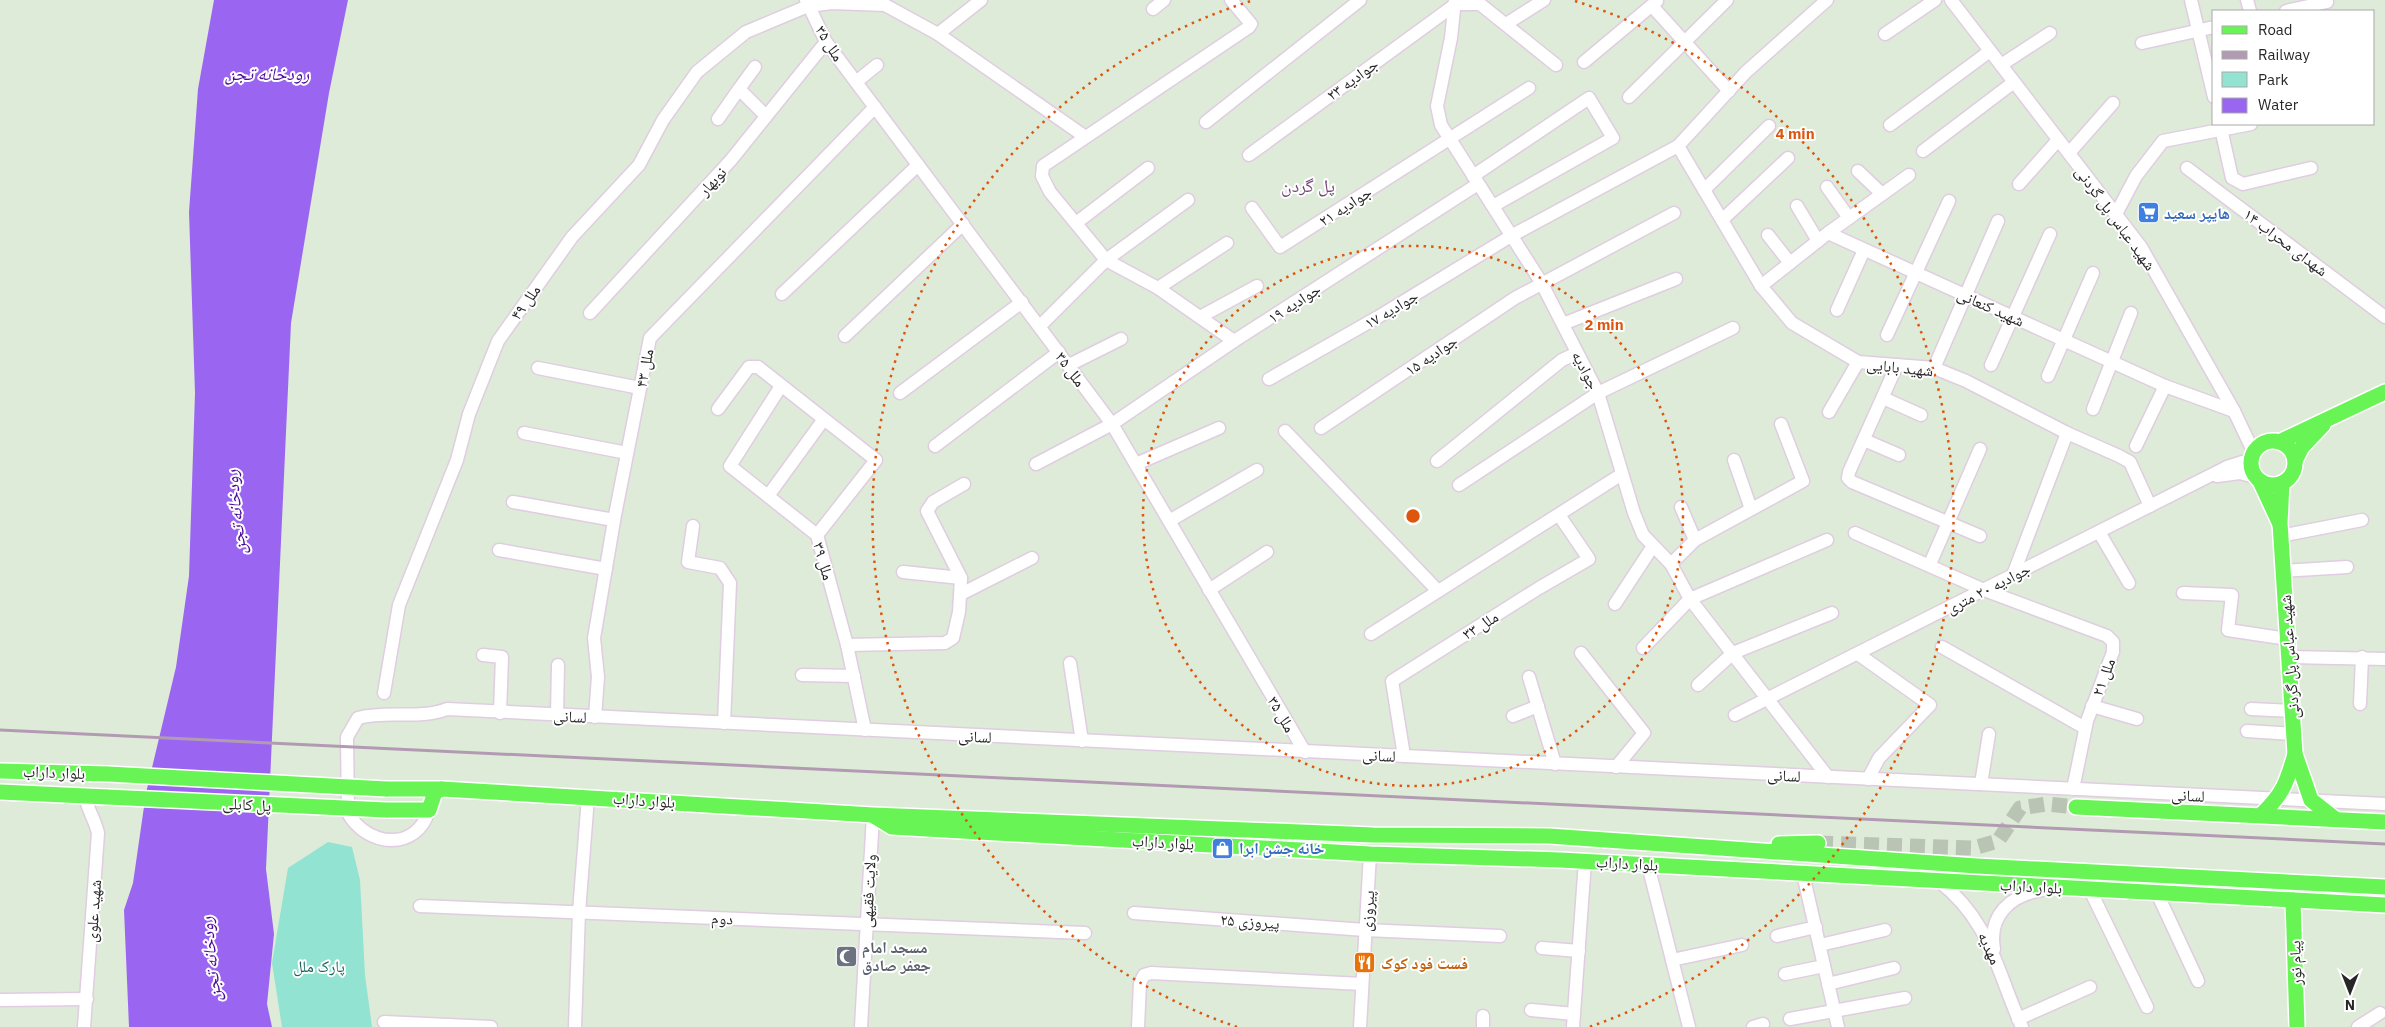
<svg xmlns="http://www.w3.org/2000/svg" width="2385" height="1027" font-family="'IBM Plex Sans','Noto Naskh Arabic',sans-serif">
<rect width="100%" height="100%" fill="#deebd8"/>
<polygon fill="#92e3d1" points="328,842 352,847 360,880 365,975 372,1027 282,1027 272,963 288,868"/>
<polygon fill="#9a66f1" points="214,0 348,0 329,93 291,323 266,869 274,934 267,1004 272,1027 129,1027 124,910 133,883 146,793 176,667 189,576 195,393 189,212 198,89"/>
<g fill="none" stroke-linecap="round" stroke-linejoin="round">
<polyline stroke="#b9c4b5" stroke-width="15" stroke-dasharray="15 8" stroke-linecap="butt" points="1818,843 1973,848 1998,841 2020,808 2047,804 2076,807"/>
<defs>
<g id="minor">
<polyline points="806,0 826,42 1112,424 1305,752"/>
<polyline points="1231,0 1251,24 1249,27 1043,166 1042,176 1050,192 1106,260 1158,288 1234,341"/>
<polyline points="1455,0 1451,38 1437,106 1441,125 1541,282 1598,393 1634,513 1643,535 1671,564 1690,599 1828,777"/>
<polyline points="1951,0 2141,247 2234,411 2254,453"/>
<polyline points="2191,0 2214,97"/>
<polyline points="2247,0 2250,11"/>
<polyline points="1652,6 1729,91"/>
<polyline points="1153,9 1164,0"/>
<polyline points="2286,11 2327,2"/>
<polyline points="1506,24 1544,0"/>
<polyline points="938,34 981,0"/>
<polyline points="1885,34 1935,0"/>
<polyline points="2142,43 2214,27"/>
<polyline points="1584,62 1657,1"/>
<polyline points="2001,65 2050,33"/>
<polyline points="856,82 877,65"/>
<polyline points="739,89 755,67"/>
<polyline points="1629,97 1727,0"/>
<polyline points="718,119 739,89 766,116"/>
<polyline points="1206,122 1360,0"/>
<polyline points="2220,124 2232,178 2243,184 2311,168"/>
<polyline points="1890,125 1990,51"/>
<polyline points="1678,146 1761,286 1792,323 1858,362 1934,368 1966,381 2067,433 2119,456 2130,462 2150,506"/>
<polyline points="1923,151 2014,82"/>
<polyline points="2069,153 2113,103"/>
<polyline points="1249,155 1456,4 1480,4 1556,65"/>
<polyline points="2187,168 2385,317"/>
<polyline points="1858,171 1882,194"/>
<polyline points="1473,176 1589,98 1613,138 1493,206"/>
<polyline points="2019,184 2058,140"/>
<polyline points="1827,187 1849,218"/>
<polyline points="1704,190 1769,126"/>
<polyline points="1797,206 1818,241"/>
<polyline points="1252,208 1280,247 1529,88"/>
<polyline points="2116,214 2136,176 2163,141 2251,124"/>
<polyline points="1722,220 1788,158"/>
<polyline points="1076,223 1148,168"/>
<polyline points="1828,233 2165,386 2234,411"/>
<polyline points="1768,235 1790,263"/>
<polyline points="1761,286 1828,233 1909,175"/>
<polyline points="1158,288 1227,243"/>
<polyline points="782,294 918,165"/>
<polyline points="1837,310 1864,250"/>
<polyline points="590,313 731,160 826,42"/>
<polyline points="1200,317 1257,286"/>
<polyline points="1563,324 1676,279"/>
<polyline points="1040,326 1106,260 1188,200"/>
<polyline points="1887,335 1949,201"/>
<polyline points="845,336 963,224"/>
<polyline points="1069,365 1121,339"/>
<polyline points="1897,365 1849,472 1848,478 1852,482 1980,536"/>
<polyline points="1991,365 2050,234"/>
<polyline points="538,368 640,388"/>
<polyline points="1934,368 1998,221"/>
<polyline points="2048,376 2093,273"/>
<polyline points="1269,379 1378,317 1511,236 1678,146 1746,72 1827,0"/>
<polyline points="781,386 730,466 817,535 847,645 865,730"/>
<polyline points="900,393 1022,302"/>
<polyline points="1883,398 1921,415"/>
<polyline points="718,409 749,367 758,367 876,460 817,535"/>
<polyline points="2093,409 2131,313"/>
<polyline points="1829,412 1858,362"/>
<polyline points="1321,428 1515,298 1674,213"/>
<polyline points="1285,431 1438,591"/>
<polyline points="524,433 627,453"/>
<polyline points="1864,440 1899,455"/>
<polyline points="935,446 1059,352"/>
<polyline points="2136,446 2165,386"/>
<polyline points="1734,460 1751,509"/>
<polyline points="1437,461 1562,360 1577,353"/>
<polyline points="1036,464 1112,424 1234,341 1478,184"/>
<polyline points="1136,464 1219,428"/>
<polyline points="2217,476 2240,473 2258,478"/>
<polyline points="1459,485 1598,393 1733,328"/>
<polyline points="768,496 824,419"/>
<polyline points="513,502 614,520"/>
<polyline points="1681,507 1695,540"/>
<polyline points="1169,521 1257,470"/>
<polyline points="693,526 688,562 720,568 730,583 724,723"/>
<polyline points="2099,532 2129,583"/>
<polyline points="1855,533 1984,590 2107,636 2113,642 2113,652 2087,721 2073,789"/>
<polyline points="2280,536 2362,520"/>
<polyline points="499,550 606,569"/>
<polyline points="1671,564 1695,540 1803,481 1781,424"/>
<polyline points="1930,564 1980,449"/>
<polyline points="2283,571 2347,567"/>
<polyline points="903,572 961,578"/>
<polyline points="2013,575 2067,433"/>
<polyline points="1209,590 1267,552"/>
<polyline points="2183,593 2232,595 2228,630 2288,639"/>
<polyline points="961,594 1032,558"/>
<polyline points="1615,604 1653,546"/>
<polyline points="1371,634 1622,474"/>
<polyline points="847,645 945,643 953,638 959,612 961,578 927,511 933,502 964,484"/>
<polyline points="1942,647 2085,728"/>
<polyline points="1643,648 1690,599 1827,540"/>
<polyline points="1581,653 1644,733 1616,767"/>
<polyline points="1858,654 1930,705 1879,758 1868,779"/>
<polyline points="483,655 502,657 500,713"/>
<polyline points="2289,657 2385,659"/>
<polyline points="1070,663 1082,741"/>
<polyline points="802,675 854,676"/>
<polyline points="1529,677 1555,764"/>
<polyline points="1698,685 1733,653 1832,613"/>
<polyline points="384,693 399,605 457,460 469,414 498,341 572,237 639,165 663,120 697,72 746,32 808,6 832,3 885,5 938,34 1084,136"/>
<polyline points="2360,704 2362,657"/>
<polyline points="2092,706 2137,719"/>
<polyline points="2251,709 2292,711"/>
<polyline points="557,715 558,665"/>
<polyline points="1735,715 2227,467 2252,459"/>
<polyline points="1513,716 1538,706"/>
<polyline points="595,717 598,677 594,638 615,515 650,338 875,107"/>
<polyline points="2247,731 2294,734"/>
<polyline points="1404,756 1392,681 1539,588 1589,559 1559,515"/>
<polyline points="1981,784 1989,734"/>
<path d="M429,810C417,852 367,847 348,813L347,737L358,718C388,710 419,720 447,709L2385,804"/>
<polyline points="1648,865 1689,1027"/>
<polyline points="1803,874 1838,1027"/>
<path d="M1939,881C1991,922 1996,970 2022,1027"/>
<polyline points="2090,890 2147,1007"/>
<polyline points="2157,893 2198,981"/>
<polyline points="420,906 1085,933"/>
<polyline points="1134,913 1365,930 1500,936"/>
<polyline points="1777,936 1816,927"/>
<polyline points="1820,945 1885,930"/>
<polyline points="1542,948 1579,951"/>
<path d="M1994,949C1988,915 2011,895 2042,890"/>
<polyline points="1672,960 1742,945"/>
<polyline points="1785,974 1824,966"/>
<polyline points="1828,984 1894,968"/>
<polyline points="0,1000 87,999"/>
<polyline points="1531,1010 1574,1014"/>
<polyline points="1790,1019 1905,998"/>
<polyline points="2018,1019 2090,987"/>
<polyline points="384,1022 491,1027"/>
<path d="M84,1027L98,833C95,820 88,810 85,797"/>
<polyline points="575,1027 579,912 588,797"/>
<polyline points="861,1027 873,815"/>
<polyline points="1138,1027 1140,983 1144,975 1151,973 1362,984"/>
<polyline points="1360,1027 1370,854"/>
<polyline points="1483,1027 1483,1016"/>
<polyline points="1573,1027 1585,861"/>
<polyline points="1753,1027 1763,1024"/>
<polyline points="2358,1027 2380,1013"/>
</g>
<g id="major">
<circle cx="2273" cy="463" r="22"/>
<polyline points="2279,442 2385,392"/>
<polyline points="2295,461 2302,447 2323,425"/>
<polyline points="2260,481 2279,522"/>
<polyline points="2282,483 2280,523 2295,754 2311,800 2334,818"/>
<polyline points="0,771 108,774"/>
<polyline points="386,789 442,789"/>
<polyline points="0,792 107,797"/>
<polyline points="2076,807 2385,822"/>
<polyline points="386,810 429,810 435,792 442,789 873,815 1373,835 1549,836 1977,866 2385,887"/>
<path d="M2262,814C2283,794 2287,782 2295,754"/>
<polyline points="874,816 892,827 1370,854 1560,860 2385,905"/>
<polyline points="1779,844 1818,843"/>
<polyline points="2293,900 2297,1027"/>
</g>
</defs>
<use href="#minor" stroke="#e0cde1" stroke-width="15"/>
<use href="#major" stroke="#fff" stroke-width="18"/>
<use href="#minor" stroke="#fff" stroke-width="12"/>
<use href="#major" stroke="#67f454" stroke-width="15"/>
<polyline stroke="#b29bb2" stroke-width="3" points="0,730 2385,844"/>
<defs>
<g id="major-bridge">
<polyline points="108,774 386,789"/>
<polyline points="107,797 386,810"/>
</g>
</defs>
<use href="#major-bridge" stroke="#fff" stroke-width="18" stroke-linecap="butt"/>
<use href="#major-bridge" stroke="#67f454" stroke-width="15"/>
</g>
<g fill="none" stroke="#de560d" stroke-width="2.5" stroke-dasharray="2.5 5">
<circle cx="1413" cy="516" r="270"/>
<path d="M1237 1027A540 540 0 0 1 1251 1M1575 1A540 540 0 0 1 1589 1027"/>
</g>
<defs>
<symbol id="supermarket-square" viewBox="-11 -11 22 22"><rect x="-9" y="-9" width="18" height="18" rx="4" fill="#3f7fe0" stroke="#fff"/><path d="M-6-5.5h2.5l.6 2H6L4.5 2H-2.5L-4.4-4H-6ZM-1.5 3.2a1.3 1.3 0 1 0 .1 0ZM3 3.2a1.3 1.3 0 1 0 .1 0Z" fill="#fff"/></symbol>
<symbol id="shop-square" viewBox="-11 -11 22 22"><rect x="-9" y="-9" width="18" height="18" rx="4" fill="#3f7fe0" stroke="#fff"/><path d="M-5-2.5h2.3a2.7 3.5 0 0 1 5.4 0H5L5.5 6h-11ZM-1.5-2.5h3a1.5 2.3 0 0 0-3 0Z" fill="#fff"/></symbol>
<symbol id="mosque-square" viewBox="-11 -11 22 22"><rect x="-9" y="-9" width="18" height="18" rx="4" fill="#6b7280" stroke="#fff"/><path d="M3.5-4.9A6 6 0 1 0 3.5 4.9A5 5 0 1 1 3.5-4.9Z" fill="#fff"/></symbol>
<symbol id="restaurant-square" viewBox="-11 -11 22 22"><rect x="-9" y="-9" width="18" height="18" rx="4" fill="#e8710a" stroke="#fff"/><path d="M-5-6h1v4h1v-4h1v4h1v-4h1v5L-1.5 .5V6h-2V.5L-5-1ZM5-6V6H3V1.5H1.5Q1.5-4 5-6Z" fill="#fff"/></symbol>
</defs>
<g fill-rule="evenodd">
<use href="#supermarket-square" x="2136" y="200" width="25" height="25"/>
<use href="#shop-square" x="1210" y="836" width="25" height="25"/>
<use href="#mosque-square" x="834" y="944" width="25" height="25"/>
<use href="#restaurant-square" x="1352" y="950" width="25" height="25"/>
</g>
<g text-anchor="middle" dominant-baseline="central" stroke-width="4" stroke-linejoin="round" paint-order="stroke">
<g font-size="16" fill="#272727" stroke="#fff">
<text transform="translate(830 43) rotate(58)">ملل ۳۵</text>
<text transform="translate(1352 79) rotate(-36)">جوادیه ۲۳</text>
<text transform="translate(712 181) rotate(-47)">نوبهار</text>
<text transform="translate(1345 206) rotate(-33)">جوادیه ۲۱</text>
<text transform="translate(2116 218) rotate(54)">شهید عباس پل گردنی</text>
<text transform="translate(2286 242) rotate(37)">شهدای محراب ۱۴</text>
<text transform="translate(525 302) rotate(-54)">ملل ۴۹</text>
<text transform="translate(1294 303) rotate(-33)">جوادیه ۱۹</text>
<text transform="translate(1991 307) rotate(24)">شهید کنعانی</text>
<text transform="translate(1391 309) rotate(-31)">جوادیه ۱۷</text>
<text transform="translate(1431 355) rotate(-34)">جوادیه ۱۵</text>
<text transform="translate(1900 367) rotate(6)">شهید بابایی</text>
<text transform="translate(644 368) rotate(-79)">ملل ۴۳</text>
<text transform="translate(1071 369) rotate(54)">ملل ۳۵</text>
<text transform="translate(1586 370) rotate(63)">جوادیه</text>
<text transform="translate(824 561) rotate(74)">ملل ۳۹</text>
<text transform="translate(1988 588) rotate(-27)">جوادیه ۲۰ متری</text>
<text transform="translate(1480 625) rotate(-32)">ملل ۳۳</text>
<text transform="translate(2289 657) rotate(-94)">شهید عباس پل گردنی</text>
<text transform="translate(2103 677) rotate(-69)">ملل ۲۱</text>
<text transform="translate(1282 714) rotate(60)">ملل ۳۵</text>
<text transform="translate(570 716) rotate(3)">لسانی</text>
<text transform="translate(975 736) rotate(3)">لسانی</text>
<text transform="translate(1379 755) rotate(3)">لسانی</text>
<text transform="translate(54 772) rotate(2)">بلوار داراب</text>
<text transform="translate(1784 775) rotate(3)">لسانی</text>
<text transform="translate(2188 795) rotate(3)">لسانی</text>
<text transform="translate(644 800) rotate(4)">بلوار داراب</text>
<text transform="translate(247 804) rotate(3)">پل کابلی</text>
<text transform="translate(1163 842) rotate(3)">بلوار داراب</text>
<text transform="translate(1627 863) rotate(3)">بلوار داراب</text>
<text transform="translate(2031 886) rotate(3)">بلوار داراب</text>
<text transform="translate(868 891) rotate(-87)">ولایت فقیهی</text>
<text transform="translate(93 911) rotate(-86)">شهید علوی</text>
<text transform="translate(1367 911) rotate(-86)">پیروزی</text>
<text transform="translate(722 918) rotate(2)">دوم</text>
<text transform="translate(1250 921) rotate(4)">پیروزی ۲۵</text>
<text transform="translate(1990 948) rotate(66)">مهدیه</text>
<text transform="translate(2295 963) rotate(-92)">پیام نور</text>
</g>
<g font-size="16" font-weight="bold" fill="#366cbe" stroke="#fff" text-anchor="start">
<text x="2164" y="213">هایپر سعید</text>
<text x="1239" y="848">خانه جشن ابرا</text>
</g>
<g font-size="16" font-weight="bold" fill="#5b616d" stroke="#fff" text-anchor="start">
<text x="862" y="947">مسجد امام<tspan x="862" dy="18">جعفر صادق</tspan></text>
</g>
<g font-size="16" font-weight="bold" fill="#c56008" stroke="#fff" text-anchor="start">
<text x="1381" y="963">فست فود کوک</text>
</g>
<g font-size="16" fill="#17645d" stroke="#fff">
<text x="319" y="966">پارک ملل</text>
</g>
<g font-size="18" font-style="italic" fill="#4b0a99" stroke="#fff">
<text x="267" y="73">رودخانه تجن</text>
<text transform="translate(235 512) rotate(-96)">رودخانه تجن</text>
<text transform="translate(210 959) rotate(-96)">رودخانه تجن</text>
</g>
<g font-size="18" fill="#754778" stroke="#fff">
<text x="1308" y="185">پل گردن</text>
</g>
</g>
<circle cx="1413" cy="516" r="8" fill="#de560d" stroke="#fff" stroke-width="2.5"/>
<g font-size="15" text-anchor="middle" font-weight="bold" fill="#de560d" stroke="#fff" stroke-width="4" stroke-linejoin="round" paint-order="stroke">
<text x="1795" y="139">4 min</text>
<text x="1604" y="330">2 min</text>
</g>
<rect x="2212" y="10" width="162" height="115" fill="#ffffff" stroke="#a9a9a9"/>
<rect x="2222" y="26" width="25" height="8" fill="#67f454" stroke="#a9a9a9"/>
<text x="2258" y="35" font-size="15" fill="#272727">Road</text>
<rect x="2222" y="51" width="25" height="8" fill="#b29bb2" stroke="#a9a9a9"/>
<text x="2258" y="60" font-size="15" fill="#272727">Railway</text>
<rect x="2222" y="72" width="25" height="15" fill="#92e3d1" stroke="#a9a9a9"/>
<text x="2258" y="85" font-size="15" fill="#272727">Park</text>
<rect x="2222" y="98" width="25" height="15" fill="#9a66f1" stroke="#a9a9a9"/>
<text x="2258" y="110" font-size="15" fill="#272727">Water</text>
<g transform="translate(2350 992) rotate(180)" stroke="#ffffff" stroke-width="4" paint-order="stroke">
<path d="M0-4L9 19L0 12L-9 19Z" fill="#272727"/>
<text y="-8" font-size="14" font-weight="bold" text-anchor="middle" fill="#272727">N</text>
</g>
</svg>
